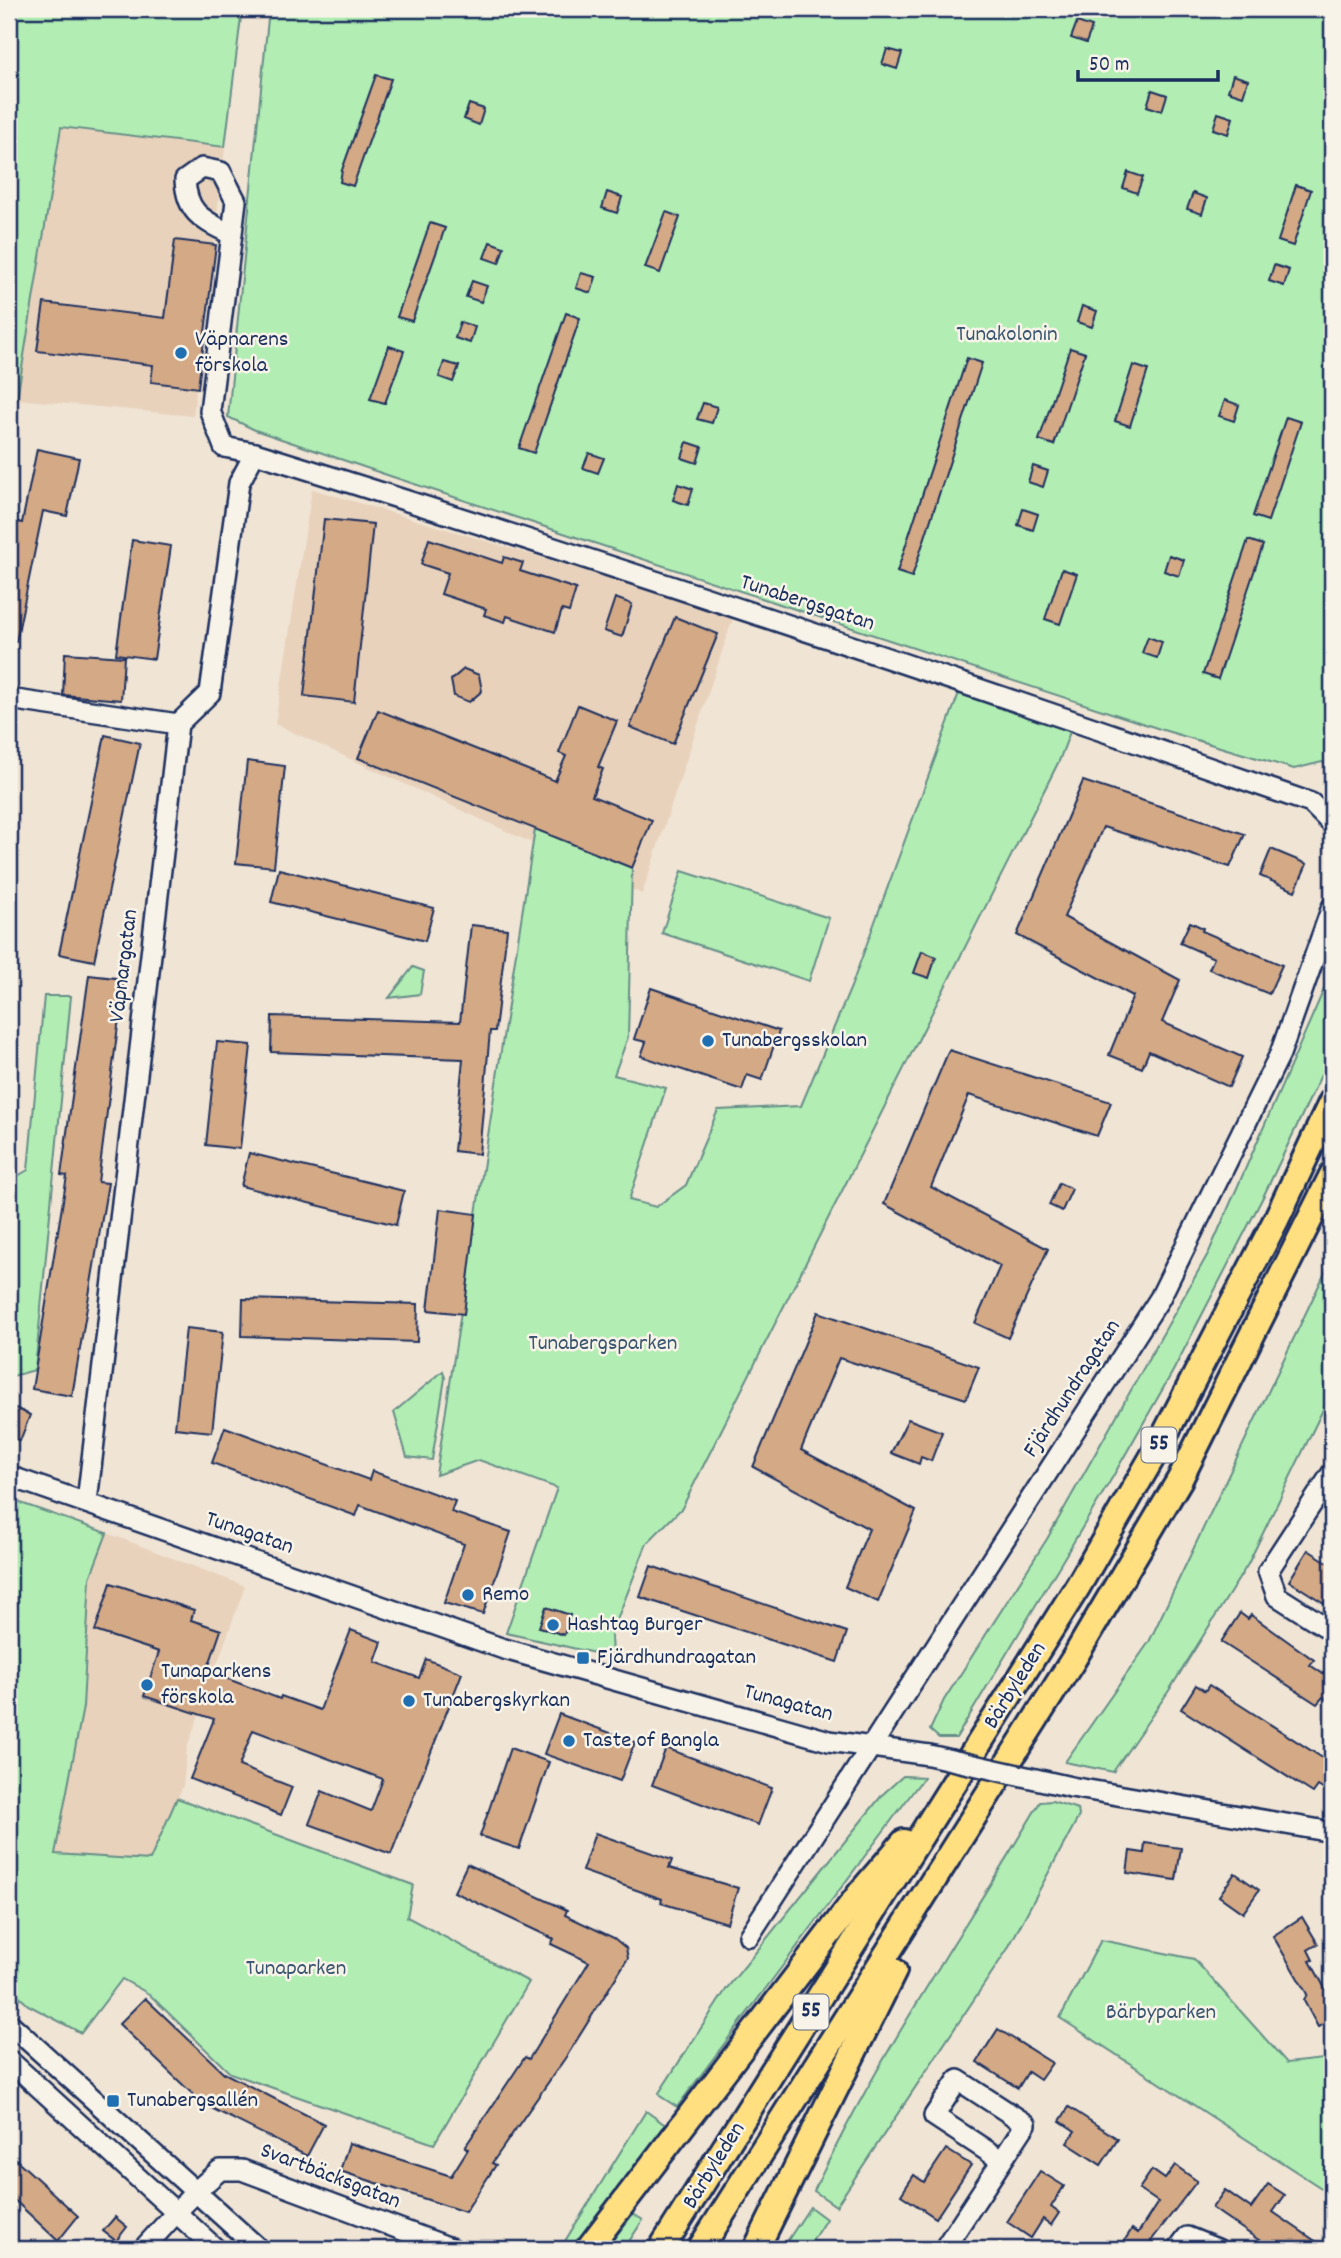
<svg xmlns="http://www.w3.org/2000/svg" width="1341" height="2258" font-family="Dekko,sans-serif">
<rect width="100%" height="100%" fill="#f0e4d4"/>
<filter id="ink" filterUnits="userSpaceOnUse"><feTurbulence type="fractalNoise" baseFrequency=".0143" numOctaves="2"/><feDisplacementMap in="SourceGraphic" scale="14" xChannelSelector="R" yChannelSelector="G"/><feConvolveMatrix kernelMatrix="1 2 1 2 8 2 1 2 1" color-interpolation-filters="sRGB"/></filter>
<g filter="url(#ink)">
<g fill="#e8d2bc">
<polygon points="61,127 225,147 193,416 17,399"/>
<polygon points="312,489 734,615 642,894 275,724"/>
<polygon points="107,1533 245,1586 187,1748 183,1786 150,1860 55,1854 83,1707 90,1578"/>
</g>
<g fill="#b2eeb3" stroke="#668e88" stroke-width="2">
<polygon points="9,9 242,9 225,147 61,127 17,399 9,398"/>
<polygon points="269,9 1332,9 1332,767 1322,762 1294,769 1163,730 393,477 255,430 228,417"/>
<polygon points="963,682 1074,721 1059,761 682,1508 647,1543 611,1635 612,1657 506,1633 557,1488 479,1460 436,1475 535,829 632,868 628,1037 614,1075 666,1088 629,1200 656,1207 686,1185 718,1110 801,1106 851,987"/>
<polygon points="682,871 829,918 809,981 662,933"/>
<polygon points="413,967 424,971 420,994 389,998"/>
<polygon points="1332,971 1332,1052 1264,1195 1173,1371 1112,1478 956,1738 939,1738 930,1730 944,1700 1047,1539 1209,1252"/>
<polygon points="44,996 71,996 35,1370 9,1377 9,1181 28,1170"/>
<polygon points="1332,1258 1332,1391 1248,1564 1170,1689 1113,1772 1065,1762 1149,1642"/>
<polygon points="443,1371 445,1378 432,1460 407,1457 394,1412"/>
<polygon points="12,1500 107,1533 90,1578 83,1707 55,1854 150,1860 177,1798 413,1885 407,1917 529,1982 434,2144 230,2073 149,1994 122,1979 81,2033 28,2005 9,1987 9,1509"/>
<polygon points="903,1776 924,1777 677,2107 660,2096 659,2093 727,1988 883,1794"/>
<path d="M1052,1801L1078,1809L1079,1816L1007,1950L836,2206L814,2191C878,2055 964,1931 1040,1802Z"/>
<polygon points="1101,1940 1194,1959 1287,2063 1332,2058 1332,2195 1060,2018"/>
<polygon points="646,2111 668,2127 576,2249 560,2249"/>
<polygon points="810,2207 826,2219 807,2249 782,2249"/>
<polygon points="633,2214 643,2220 624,2249 606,2249"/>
</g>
<g fill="#d4a985" stroke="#1b2f5e" stroke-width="2">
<polygon points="1077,22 1092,27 1086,43 1071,38"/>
<polygon points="887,49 902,53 897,69 882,64"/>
<polygon points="376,75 391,79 353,186 340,182 342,170"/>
<polygon points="1233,75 1248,80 1243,96 1228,91"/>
<polygon points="1152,90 1167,95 1162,111 1147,106"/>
<polygon points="469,104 484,109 479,125 464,119"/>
<polygon points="1218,113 1233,118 1228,134 1213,129"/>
<polygon points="1128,172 1143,177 1137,193 1123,188"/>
<polygon points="1296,185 1311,190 1293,246 1278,241"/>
<polygon points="607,192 622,197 617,213 602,208"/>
<polygon points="1193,193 1207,198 1202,214 1187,209"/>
<polygon points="666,212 680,217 660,273 645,268"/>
<polygon points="430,223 445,228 412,321 397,317"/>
<polygon points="175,240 216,245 198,388 151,382 153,365 37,351 44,303 165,318"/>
<polygon points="490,242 504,247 499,263 484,258"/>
<polygon points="1274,265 1289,270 1284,286 1269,281"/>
<polygon points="581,273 596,277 591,293 576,288"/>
<polygon points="472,281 487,286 481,302 466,297"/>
<polygon points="1082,306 1097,311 1092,327 1077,322"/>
<polygon points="566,313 580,318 534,453 519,448"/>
<polygon points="460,322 475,327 470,343 455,338"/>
<polygon points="389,346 404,351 385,403 370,399"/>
<polygon points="1070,348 1085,353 1054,445 1039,440"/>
<polygon points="967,358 982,363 912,577 897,572"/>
<polygon points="444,362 459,366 453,382 439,377"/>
<polygon points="1133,365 1148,370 1130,426 1115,421"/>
<polygon points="1225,400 1239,405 1234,421 1219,416"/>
<polygon points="703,403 717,407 712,423 697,419"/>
<polygon points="1286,417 1301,422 1268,521 1253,516"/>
<polygon points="687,442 702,447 697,463 682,458"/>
<polygon points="37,449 79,458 67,516 43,511 16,642 9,641 9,520 22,523"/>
<polygon points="589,453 604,458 598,473 583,468"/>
<polygon points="1033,466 1048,471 1043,487 1028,482"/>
<polygon points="678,484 693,489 688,505 673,500"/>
<polygon points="1023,509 1038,514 1033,530 1018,525"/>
<polygon points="324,519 373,524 354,702 304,696"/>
<polygon points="429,539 502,563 504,557 523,563 520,571 576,589 569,612 562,610 555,632 507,616 505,622 484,615 486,609 441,594 448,573 421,564"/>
<polygon points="132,540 171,546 154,659 116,654"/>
<polygon points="1248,540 1263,545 1218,679 1203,674"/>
<polygon points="1169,555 1184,560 1179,576 1164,571"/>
<polygon points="1062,569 1077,574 1060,624 1045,619"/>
<polygon points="615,598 632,604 622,637 604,631"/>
<polygon points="675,617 718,634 673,744 630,727"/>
<polygon points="1148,637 1162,642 1157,658 1142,653"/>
<polygon points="65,653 124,657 121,700 63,695"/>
<polygon points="464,669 479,675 482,691 469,702 454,696 451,680"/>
<polygon points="578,705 617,721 598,767 603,769 592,796 652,820 632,868 358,758 378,710 555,781 566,756 559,753"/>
<polygon points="105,735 140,743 94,961 59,954"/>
<polygon points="247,761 285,766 274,867 236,863"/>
<polygon points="1083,781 1245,834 1230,867 1103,827 1064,917 1180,980 1162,1022 1242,1057 1229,1087 1149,1051 1142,1068 1109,1055 1133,996 1017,935"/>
<polygon points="1271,849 1307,864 1295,891 1260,876"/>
<polygon points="279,869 434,908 425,941 271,902"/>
<polygon points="1190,922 1203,928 1202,931 1282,965 1269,994 1209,969 1214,958 1180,943"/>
<polygon points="471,925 507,929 495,1031 490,1031 479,1154 454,1151 463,1059 271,1052 272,1016 460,1022"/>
<polygon points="922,951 936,957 929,978 914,973"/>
<polygon points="89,975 124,979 98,1182 108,1183 72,1396 32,1389 67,1176 61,1175"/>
<polygon points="651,988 779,1031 762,1080 747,1075 742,1090 641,1056 646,1042 634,1039"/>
<polygon points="217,1042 251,1045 240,1149 206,1145"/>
<polygon points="949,1050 1111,1102 1097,1136 969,1095 931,1187 1048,1249 1008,1338 975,1323 1000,1266 884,1204"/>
<polygon points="249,1153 404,1191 396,1225 241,1186"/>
<polygon points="1059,1183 1072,1189 1062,1211 1049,1205"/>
<polygon points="440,1209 476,1214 464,1314 428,1310"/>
<polygon points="243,1299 418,1304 417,1342 242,1336"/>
<polygon points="818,1312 979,1367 966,1399 839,1358 801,1450 916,1511 878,1602 845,1587 869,1529 753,1467"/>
<polygon points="186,1328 223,1332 212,1432 175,1428"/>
<polygon points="9,1405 30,1415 20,1441 9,1436"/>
<polygon points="908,1419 942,1432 931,1461 921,1457 919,1464 891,1453"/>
<polygon points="225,1427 369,1480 372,1471 455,1501 451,1512 511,1532 483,1614 444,1603 464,1544 360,1505 356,1516 212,1463"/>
<polygon points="1308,1550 1332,1565 1332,1608 1289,1581"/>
<polygon points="651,1566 847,1632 837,1662 640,1597"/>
<polygon points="111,1583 194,1610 191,1620 221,1630 207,1671 280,1699 281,1696 320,1710 351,1630 382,1642 375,1662 419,1678 426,1659 462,1673 391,1854 309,1824 322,1791 371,1811 383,1779 253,1730 239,1766 292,1787 281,1815 190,1779 214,1719 144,1696 159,1652 95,1631"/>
<polygon points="546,1607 570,1615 564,1635 539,1627"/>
<polygon points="1240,1613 1248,1619 1251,1615 1314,1660 1310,1665 1332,1680 1332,1703 1323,1697 1317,1704 1221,1642"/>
<polygon points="1196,1685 1205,1691 1209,1685 1332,1764 1332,1795 1318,1786 1313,1793 1181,1709"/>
<polygon points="559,1714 635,1742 620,1781 544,1754"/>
<polygon points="510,1748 549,1762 519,1849 480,1836"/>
<polygon points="666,1748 772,1788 758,1825 652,1785"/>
<polygon points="595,1833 672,1860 669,1868 738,1888 727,1923 661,1903 662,1899 582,1871"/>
<polygon points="1145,1843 1181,1848 1176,1880 1127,1873 1130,1851 1144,1853"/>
<polygon points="467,1864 567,1910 565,1915 614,1938 626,1948 628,1958 568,2054 492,2163 496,2165 465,2212 340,2171 349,2143 451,2176 468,2149 465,2147 525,2057 529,2059 589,1962 551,1944 554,1939 454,1892"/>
<polygon points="1235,1873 1259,1890 1243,1913 1219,1896"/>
<polygon points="1302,1917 1318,1944 1308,1950 1313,1960 1310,1961 1326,1990 1332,1986 1332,2019 1318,2027 1304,2001 1307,1994 1273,1936"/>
<polygon points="145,1998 224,2073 324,2124 307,2156 203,2104 119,2024"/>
<polygon points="998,2029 1052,2063 1040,2080 1028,2072 1018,2088 977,2062"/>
<polygon points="1069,2107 1118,2139 1101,2165 1067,2143 1075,2131 1060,2121"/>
<polygon points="946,2149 971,2165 936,2218 901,2195 914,2175 924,2182"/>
<polygon points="9,2153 78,2216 58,2241 9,2195"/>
<polygon points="1175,2165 1197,2181 1151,2241 1163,2249 1119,2249 1132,2229 1138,2233 1158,2202 1139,2189 1152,2170 1165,2179"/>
<polygon points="1040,2171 1064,2186 1051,2207 1059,2213 1051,2225 1043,2219 1031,2238 1007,2222"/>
<polygon points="1268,2184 1285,2195 1273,2212 1327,2249 1272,2249 1212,2208 1225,2190 1251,2208"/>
<polygon points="115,2217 127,2227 116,2241 103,2231"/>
</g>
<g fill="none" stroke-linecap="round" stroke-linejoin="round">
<defs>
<g id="minor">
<path d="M232,235C204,220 187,215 185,180L202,168L221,172L236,201L210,411L224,447L255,453C609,563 960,681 1311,803L1332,824"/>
<polyline points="9,699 178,724"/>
<polyline points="1332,1473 1268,1571 1277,1596 1332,1631"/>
<polyline points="9,1476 501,1648 829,1741 929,1755"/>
<polyline points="87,1502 178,724 210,693 239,483 255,453"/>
<polyline points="1071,1787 1332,1832"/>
<polyline points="749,1936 1160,1298 1280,1054 1332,907"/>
<polyline points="9,2023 259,2249"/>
<polyline points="9,2060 216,2249"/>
<polyline points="143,2249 195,2192 220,2170 242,2170 453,2249"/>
<polyline points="944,2249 1026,2124 958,2080 934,2116 1001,2160"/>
<polyline points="1178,2249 1187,2237 1217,2249"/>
</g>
<g id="major">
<polyline points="588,2249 861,1892 904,1842"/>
<polyline points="661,2249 1078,1586 1160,1444 1276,1220 1332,1101"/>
<polyline points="700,2249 1073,1660 1180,1479 1332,1175"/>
<polyline points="756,2249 894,1971"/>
</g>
</defs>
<use href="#minor" stroke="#1b2f5e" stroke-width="24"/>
<use href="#major" stroke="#1b2f5e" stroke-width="30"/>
<use href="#minor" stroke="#f7f3e8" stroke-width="19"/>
<use href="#major" stroke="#ffdf80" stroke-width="24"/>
<defs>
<polyline id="minor-bridge" points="929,1755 1071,1787"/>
</defs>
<use href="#minor-bridge" stroke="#1b2f5e" stroke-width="24" stroke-linecap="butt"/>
<use href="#minor-bridge" stroke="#f7f3e8" stroke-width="19"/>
</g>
</g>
<g fill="#1f6fb2" stroke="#f7f3e8" stroke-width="2.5">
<circle cx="181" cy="353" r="7"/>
<circle cx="708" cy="1041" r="7"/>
<circle cx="468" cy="1595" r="7"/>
<circle cx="553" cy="1625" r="7"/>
<rect x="576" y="1651" width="14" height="14" rx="3.5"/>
<circle cx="147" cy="1685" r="7"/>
<circle cx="409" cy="1701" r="7"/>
<circle cx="569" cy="1741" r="7"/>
<rect x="106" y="2094" width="14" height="14" rx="3.5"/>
</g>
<g text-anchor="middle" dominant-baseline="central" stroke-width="5" stroke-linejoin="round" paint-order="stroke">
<g fill="#f7f3e8" stroke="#5d6a87" stroke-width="2">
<rect x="1141.5" y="1427.5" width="35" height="35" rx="5"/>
<rect x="793.5" y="1994.5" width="35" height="35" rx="5"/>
</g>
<g font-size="21" font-weight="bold" fill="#1b2f5e">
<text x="1159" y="1445">55</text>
<text x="811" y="2012">55</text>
</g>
<g font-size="23" fill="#39556f" stroke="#f7f3e8">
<text x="1007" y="335">Tunakolonin</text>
<text x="603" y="1344">Tunabergsparken</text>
<text x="296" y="1969">Tunaparken</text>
<text x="1161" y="2013">Bärbyparken</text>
</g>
<g font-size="23" fill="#1b2f5e" stroke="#f7f3e8" text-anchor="start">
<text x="195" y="340">Väpnarens<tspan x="195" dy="26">förskola</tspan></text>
<text x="722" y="1041">Tunabergsskolan</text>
<text x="482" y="1595">Remo</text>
<text x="567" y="1625">Hashtag Burger</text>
<text x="597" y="1658">Fjärdhundragatan</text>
<text x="161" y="1672">Tunaparkens<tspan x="161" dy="26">förskola</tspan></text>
<text x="423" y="1701">Tunabergskyrkan</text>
<text x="583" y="1741">Taste of Bangla</text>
<text x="127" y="2101">Tunabergsallén</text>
</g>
<g font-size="23" fill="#1b2f5e" stroke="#f7f3e8">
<text transform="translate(807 604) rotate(18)">Tunabergsgatan</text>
<text transform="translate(125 966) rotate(-83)">Väpnargatan</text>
<text transform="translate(1073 1389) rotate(-57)">Fjärdhundragatan</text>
<text transform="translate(249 1534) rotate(19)">Tunagatan</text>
<text transform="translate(1016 1686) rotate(-58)">Bärbyleden</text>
<text transform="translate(788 1704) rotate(15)">Tunagatan</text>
<text transform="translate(715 2166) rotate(-58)">Bärbyleden</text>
<text transform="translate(330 2177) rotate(21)">Svartbäcksgatan</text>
</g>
</g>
<rect width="1341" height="2258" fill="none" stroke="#f7f3e8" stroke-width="35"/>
<rect x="18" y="18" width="1306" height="2223" fill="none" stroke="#1b2f5e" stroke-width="2.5" filter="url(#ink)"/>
<path d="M1078 70v10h140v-10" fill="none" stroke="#1b2f5e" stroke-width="3.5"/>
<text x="1089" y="70" font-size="21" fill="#1b2f5e" stroke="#f7f3e8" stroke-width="5" paint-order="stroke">50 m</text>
</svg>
